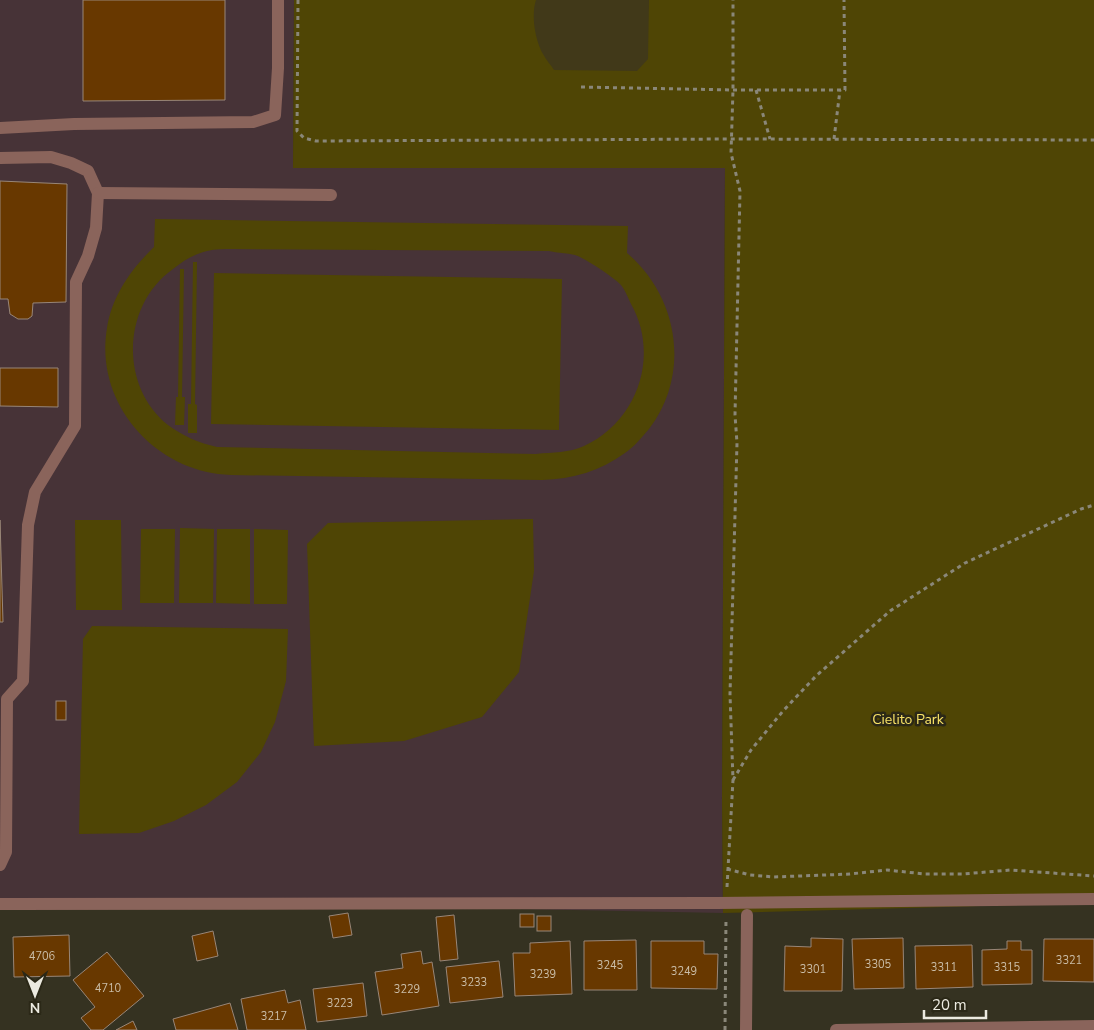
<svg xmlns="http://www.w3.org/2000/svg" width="1094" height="1030" font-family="'Nunito Sans',sans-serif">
<rect width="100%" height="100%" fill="#353221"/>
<polygon fill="#473337" points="0,0 294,0 293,168 725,168 722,799 723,913 0,899"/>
<g fill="#4f4505" fill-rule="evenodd">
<polygon points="294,0 1094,0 1094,903 723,913 722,799 725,168 293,168"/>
<path d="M155,219L628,226L627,253C679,297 691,374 649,429C642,437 634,447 625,453C600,471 573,479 542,480L231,475C156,473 94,404 107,328C112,296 131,269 154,247ZM233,249L549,251C557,253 567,253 575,255C585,258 613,277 620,284C625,289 628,298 631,304C660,355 638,421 584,446C569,453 553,452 536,454L217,447C199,443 183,436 168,425C119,386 122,305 173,269C183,261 194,254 207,251C215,249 225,249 233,249Z"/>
<polygon points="193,262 197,262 195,404 197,405 197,433 188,433 188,404 191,404"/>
<polygon points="180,269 184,269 182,397 185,397 184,425 175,425 176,397 178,397"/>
<polygon points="214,273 562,279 559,430 211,424"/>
<polygon points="533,519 534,571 519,672 482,717 404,741 314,746 307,544 328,523"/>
<polygon points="75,520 121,520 122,610 76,610"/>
<polygon points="180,528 214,529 213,603 179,603"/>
<polygon points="141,529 175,529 174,603 140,603"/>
<polygon points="217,529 250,529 250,604 216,603"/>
<polygon points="254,529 288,530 287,604 254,604"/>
<polygon points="92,626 288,629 286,681 275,722 261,752 237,782 206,805 174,821 139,833 79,834 83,639"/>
</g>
<path fill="#413919" d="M536,0H649L648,59L637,71L554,70C551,65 546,60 543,54C535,40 531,15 536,0Z"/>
<g fill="#683800" stroke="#988678">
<polygon points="83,0 225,0 225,100 83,101"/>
<polygon points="0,181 67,184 66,302 33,303 32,316 28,319 18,319 10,314 8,299 0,299"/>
<polygon points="0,368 58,368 58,407 0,406"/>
<polygon points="0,520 3,622 0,622"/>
<rect x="56" y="701" width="10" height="19"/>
<polygon points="348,913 352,935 333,938 329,916"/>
<rect x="520" y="914" width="14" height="13"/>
<polygon points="454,915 458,959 440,961 436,917"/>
<rect x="537" y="916" width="14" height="15"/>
<polygon points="213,931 218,956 197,961 192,936"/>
<polygon points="69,935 70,976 14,977 13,937"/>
<polygon points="811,938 843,939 842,991 784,991 785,946 811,947"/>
<polygon points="903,938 904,988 854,989 852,939"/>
<polygon points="1044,939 1094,939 1094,982 1043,981"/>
<polygon points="636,940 637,990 584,990 584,941"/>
<polygon points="570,941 572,994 515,996 513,953 530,953 530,943"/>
<polygon points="651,941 704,941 704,954 718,954 717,989 651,988"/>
<polygon points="1007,941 1021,941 1021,950 1032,950 1032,984 982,985 982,950 1007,949"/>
<polygon points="972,945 973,987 916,989 915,946"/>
<polygon points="421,951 423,964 432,962 439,1006 382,1015 375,972 403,968 401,954"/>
<polygon points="107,952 144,996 103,1030 91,1030 81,1018 95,1007 73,980"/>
<polygon points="499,961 503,997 450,1003 446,967"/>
<polygon points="363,983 367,1016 317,1022 313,989"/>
<polygon points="285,990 288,1003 300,1000 306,1030 247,1030 241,999"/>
<polygon points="230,1003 238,1030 176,1030 173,1019"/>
<polygon points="133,1021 137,1030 116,1030"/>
</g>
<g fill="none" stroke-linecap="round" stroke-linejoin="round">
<g stroke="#8a8779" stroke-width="3" stroke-dasharray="4 4" stroke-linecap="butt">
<polyline points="298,0 297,131 304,138 316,141 732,139 1094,140"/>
<polyline points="581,87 733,90 845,90 844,0"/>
<polyline points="756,90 770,139"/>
<polyline points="834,139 840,90"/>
<polyline points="733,780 751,750 783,711 816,676 890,611 965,563 1081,509 1094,505"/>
<polyline points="727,869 750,875 774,877 850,874 887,870 925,874 963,874 1010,870 1094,876"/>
<polyline points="727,887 733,780 730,694 737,443 735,415 740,191 731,153 733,90 733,0"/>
<polyline points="725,1030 726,918"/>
</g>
<g stroke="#8a645b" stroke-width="12">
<polyline points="0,128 74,124 253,122 275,115 278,68 278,0"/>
<polyline points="0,158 51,157 71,163 88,171 98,193 96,228 88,256 76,282 75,426 35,492 28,525 23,681 7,699 6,852 0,865"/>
<polyline points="98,193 331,195"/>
<polyline points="0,904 717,903 1094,899"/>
</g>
<g stroke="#8a645b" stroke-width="12">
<polyline points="746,1030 747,915"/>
<polyline points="836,1030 1094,1026"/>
</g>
</g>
<g text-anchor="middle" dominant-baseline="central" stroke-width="5" stroke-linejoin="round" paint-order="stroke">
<g font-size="11" fill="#cbbea8">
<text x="42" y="956">4706</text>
<text x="1069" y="960">3321</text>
<text x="878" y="964">3305</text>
<text x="610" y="965">3245</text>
<text x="944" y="967">3311</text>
<text x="1007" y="967">3315</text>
<text x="813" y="969">3301</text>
<text x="684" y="971">3249</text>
<text x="543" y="974">3239</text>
<text x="474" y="982">3233</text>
<text x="108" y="988">4710</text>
<text x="407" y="989">3229</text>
<text x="340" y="1003">3223</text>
<text x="274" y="1016">3217</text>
</g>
<g font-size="14" fill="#f7e166" stroke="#2b2817">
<text x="908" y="719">Cielito Park</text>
</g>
</g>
<g transform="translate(35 995) rotate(180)" stroke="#2b2817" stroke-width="4" paint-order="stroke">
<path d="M0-4L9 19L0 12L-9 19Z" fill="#eceae0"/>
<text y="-8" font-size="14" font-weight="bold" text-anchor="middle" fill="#eceae0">N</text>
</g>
<path d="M924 1010v8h62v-8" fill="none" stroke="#eceae0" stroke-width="2.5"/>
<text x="932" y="1010" font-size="15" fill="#eceae0" stroke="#2b2817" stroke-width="4" paint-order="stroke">20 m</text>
</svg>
